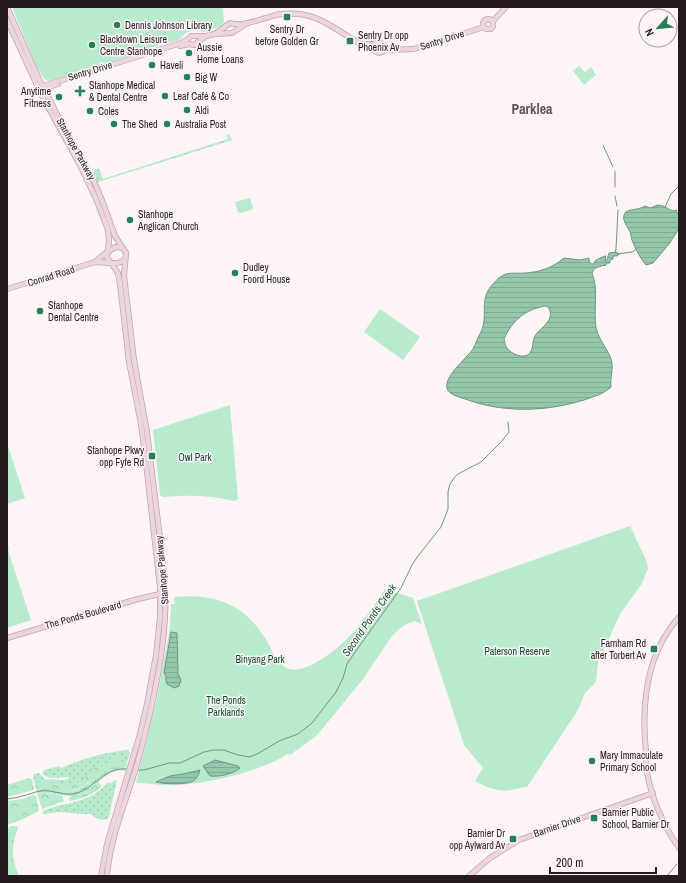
<svg xmlns="http://www.w3.org/2000/svg" width="686" height="883" font-family="'Archivo Narrow',sans-serif">
<defs>
<pattern id="grass-dots" width="8" height="8" patternUnits="userSpaceOnUse"><rect width="8" height="8" fill="#b8eacd"/><path d="M2 2h.1M6 6h.1" fill="none" stroke="#9ec8b0" stroke-width="1.8" stroke-linecap="round"/></pattern>
<pattern id="forest-crowns" width="20" height="18" patternUnits="userSpaceOnUse"><rect width="20" height="18" fill="#b8eacd"/><path d="M2 6a3 3 0 1 1 6 0M12 15a3 3 0 1 1 6 0" fill="none" stroke="#9ec8b0"/></pattern>
<pattern id="wetland-marsh" width="20" height="14" patternUnits="userSpaceOnUse"><rect width="20" height="14" fill="#b8eacd"/><path d="M1 5h8M5 5V1M11 12h8M15 12V8" fill="none" stroke="#9ec8b0"/></pattern>
<pattern id="water-rules" width="6" height="5" patternUnits="userSpaceOnUse"><rect width="6" height="5" fill="#94c8ab"/><path d="M0 2.5h6" fill="none" stroke="#7fab93"/></pattern>
</defs>
<rect width="100%" height="100%" fill="#fdf4f6"/>
<g fill="url(#grass-dots)">
<polygon points="229,134 232,140 98,182 94,175 94,171 99,168 103,179 228,139 227,135"/>
<path d="M128,750L130,753L126,766L112,768L101,774L55,790L43,788L36,789L33,777L34,774L39,773L46,780H65L70,777L52,778L44,776L42,773L44,770L59,766L61,768C82,759 105,752 128,750Z"/>
<path d="M117,780L109,816L107,819L102,820L94,817L90,814H84L59,812L43,814V811C67,801 90,804 108,782L111,784L113,781Z"/>
</g>
<g fill="url(#forest-crowns)">
<path d="M115,755L123,759L127,764L126,766L112,768L108,767L107,770C91,779 81,793 61,791C56,790 53,790 49,786L36,789L35,783C41,780 52,778 59,780L61,784C75,787 90,776 97,764L103,766L106,763L111,764L109,758Z"/>
<polygon points="29,778 32,779 34,790 7,797 7,785"/>
<path d="M98,782L101,785V787C92,796 82,798 70,801L69,800L70,797L87,791Z"/>
<polygon points="37,793 46,793 62,796 64,801 42,809"/>
<polygon points="33,795 36,796 39,811 21,820 7,825 7,801 23,799"/>
<path d="M11,826H17L18,828C11,847 11,857 19,876H7V829Z"/>
</g>
<path fill="url(#wetland-marsh)" d="M126,766L125,771C111,766 97,785 87,791C68,802 56,791 37,793L36,789C50,786 63,794 76,790C89,786 98,773 111,768C116,767 121,767 126,766Z"/>
<g fill="#b8eacd">
<polygon points="12,7 223,7 224,22 221,26 204,32 194,30 186,33 179,40 149,48 141,52 49,81 44,79 37,67"/>
<polygon points="579,66 585,72 591,67 596,75 584,85 573,71"/>
<polygon points="250,198 253,209 241,213 238,212 235,202"/>
<polygon points="380,309 420,337 403,360 364,332"/>
<path d="M230,405L238,499L234,501C210,495 187,495 163,497L160,495L153,430Z"/>
<polygon points="7,443 25,498 7,504"/>
<path d="M630,526L647,562L648,569L641,585L620,614L598,663L596,682L585,693L578,710L527,787C521,787 517,789 511,790C500,792 484,787 475,781L483,768L464,745L417,601Z"/>
<polygon points="7,542 9,549 8,550 31,620 7,628"/>
<path d="M385,589L413,598L422,624L415,621C405,624 399,628 392,636L363,679L332,717L316,736L290,755L288,754C260,772 200,786 167,785C157,785 146,783 136,783L156,703L170,627L171,604H175L174,597C214,593 243,603 265,638C271,647 273,657 281,664C291,674 303,669 315,663C345,647 367,618 385,589Z"/>
</g>
<g fill="url(#water-rules)" stroke="#729481" fill-rule="evenodd">
<path d="M658,205L663,206L673,211L676,210L679,216L678,230L669,244L653,263L646,265C640,258 635,248 632,240C631,237 631,233 629,230C627,226 621,219 625,213C628,209 639,210 645,206L650,208Z"/>
<path d="M616,252L619,254L617,256H613V259L610,260V263H607L605,266L604,265C598,268 595,266 592,273C599,290 593,310 596,328C599,340 607,348 611,359C614,367 610,378 611,387C602,395 595,396 584,400C545,412 503,413 465,399C459,397 449,395 447,388C444,376 467,358 473,349C476,343 478,337 481,332C489,314 478,300 493,284C505,270 509,274 525,273C540,272 552,268 564,258L580,260L589,258V261L591,264H593L596,260L605,256H606L605,261L607,260L609,253ZM546,306L549,308C550,311 551,314 550,317C548,325 539,329 535,336C532,341 534,349 529,354C523,359 511,354 507,348C505,346 505,342 504,339C512,321 525,309 546,306Z"/>
<polygon points="171,632 177,633 178,674 181,680 179,686 174,688 167,684 166,680 166,676 164,673"/>
<path d="M215,760L238,766L240,768C233,774 219,777 210,776L203,766Z"/>
<path d="M200,770C199,774 197,779 193,781C186,785 164,784 156,782L170,776L183,774Z"/>
</g>
<g fill="none" stroke-linecap="round" stroke-linejoin="round">
<g stroke="#729481" stroke-width="1">
<polyline points="603,145 613,167"/>
<polyline points="615,187 615,171"/>
<polyline points="615,196 617,206"/>
<polyline points="665,207 671,194 679,186"/>
<polyline points="615,253 616,249 618,210"/>
<polyline points="617,254 632,252 637,249"/>
<polyline points="138,770 144,770 169,763 180,763 204,752 213,750 224,750 238,755 250,757 259,753 279,741 298,734 312,723 336,692 343,678 347,664 353,655 401,588 412,565 418,556 441,527 448,509 448,492 450,484 454,478 458,474 481,462 501,442 509,432 508,422"/>
<path d="M7,799C12,798 17,798 22,796C28,795 34,792 40,791C53,789 65,797 77,793C96,787 104,767 127,769"/>
<polyline points="667,876 677,864"/>
</g>
<defs>
<g id="secondary">
<path d="M7,7L39,79L63,126L94,181L103,203L115,236L126,253L124,276L134,360L147,432L164,571C169,621 160,669 149,718C145,734 141,751 136,768C125,803 110,839 107,876"/>
<path d="M7,20L42,96L80,165L96,199L108,230L109,242L107,257L111,263C117,264 121,263 125,259"/>
<polyline points="493,21 506,7"/>
<polyline points="484,27 486,29 491,29 493,26 493,21"/>
<polyline points="484,27 483,23 485,20 489,19 493,21"/>
<path d="M215,34L230,23C232,24 234,24 236,24C248,26 267,16 281,14C311,11 325,22 349,37C359,43 369,48 379,53L387,50L414,49L484,27"/>
<polyline points="365,44 373,44 380,42 386,47 393,49"/>
<polyline points="180,46 189,44 194,45 206,36"/>
<polyline points="40,87 181,43 188,39 191,36 206,36 215,34 232,33 246,24"/>
<polyline points="42,89 58,84"/>
<polyline points="108,252 115,247 123,248"/>
<polyline points="95,262 107,252"/>
<polyline points="7,289 95,262 111,263"/>
<path d="M679,617C646,654 641,704 646,752C646,759 646,766 647,773C652,799 664,826 679,848"/>
<polyline points="7,638 138,599 160,594"/>
<polyline points="101,876 107,844 140,734 147,704 156,655 160,617 160,587 145,454 141,424 129,362 120,284 118,273 111,263"/>
<polyline points="469,876 490,858 519,840 653,793"/>
</g>
</defs>
<use href="#secondary" stroke="#bca5ab" stroke-width="6"/>
<use href="#secondary" stroke="#eed5dd" stroke-width="4.5"/>
</g>
<g fill="#248157" stroke="#fdf4f6" stroke-width="1.5">
<rect x="283" y="13" width="8" height="8" rx="2"/>
<circle cx="117" cy="25" r="4"/>
<rect x="346" y="37" width="8" height="8" rx="2"/>
<circle cx="92" cy="45" r="4"/>
<circle cx="189" cy="53" r="4"/>
<circle cx="152" cy="65" r="4"/>
<circle cx="187" cy="77" r="4"/>
<path d="M78 85h4v4h4v4h-4v4h-4v-4h-4v-4h4z"/>
<circle cx="165" cy="96" r="4"/>
<circle cx="59" cy="97" r="4"/>
<circle cx="187" cy="110" r="4"/>
<circle cx="90" cy="111" r="4"/>
<circle cx="114" cy="124" r="4"/>
<circle cx="167" cy="124" r="4"/>
<circle cx="130" cy="220" r="4"/>
<circle cx="235" cy="273" r="4"/>
<circle cx="40" cy="311" r="4"/>
<rect x="148" y="452" width="8" height="8" rx="2"/>
<rect x="650" y="645" width="8" height="8" rx="2"/>
<circle cx="592" cy="761" r="4"/>
<rect x="590" y="814" width="8" height="8" rx="2"/>
<rect x="509" y="835" width="8" height="8" rx="2"/>
</g>
<g text-anchor="middle" dominant-baseline="central" stroke-width="3" stroke-linejoin="round" paint-order="stroke">
<g font-size="10" fill="#241c1e" stroke="#fdf4f6" text-anchor="start">
<text x="125" y="25">Dennis Johnson Library</text>
<text x="287" y="29" text-anchor="middle">Sentry Dr<tspan x="287" dy="12">before Golden Gr</tspan></text>
<text x="358" y="35">Sentry Dr opp<tspan x="358" dy="12">Phoenix Av</tspan></text>
<text x="100" y="39">Blacktown Leisure<tspan x="100" dy="12">Centre Stanhope</tspan></text>
<text x="197" y="47">Aussie<tspan x="197" dy="12">Home Loans</tspan></text>
<text x="160" y="65">Haveli</text>
<text x="195" y="77">Big W</text>
<text x="89" y="85">Stanhope Medical<tspan x="89" dy="12">&amp; Dental Centre</tspan></text>
<text x="51" y="91" text-anchor="end">Anytime<tspan x="51" dy="12">Fitness</tspan></text>
<text x="173" y="96">Leaf Café &amp; Co</text>
<text x="195" y="110">Aldi</text>
<text x="98" y="111">Coles</text>
<text x="122" y="124">The Shed</text>
<text x="175" y="124">Australia Post</text>
<text x="138" y="214">Stanhope<tspan x="138" dy="12">Anglican Church</tspan></text>
<text x="243" y="267">Dudley<tspan x="243" dy="12">Foord House</tspan></text>
<text x="48" y="305">Stanhope<tspan x="48" dy="12">Dental Centre</tspan></text>
<text x="144" y="450" text-anchor="end">Stanhope Pkwy<tspan x="144" dy="12">opp Fyfe Rd</tspan></text>
<text x="646" y="643" text-anchor="end">Farnham Rd<tspan x="646" dy="12">after Torbert Av</tspan></text>
<text x="600" y="755">Mary Immaculate<tspan x="600" dy="12">Primary School</tspan></text>
<text x="602" y="812">Barnier Public<tspan x="602" dy="12">School, Barnier Dr</tspan></text>
<text x="505" y="833" text-anchor="end">Barnier Dr<tspan x="505" dy="12">opp Aylward Av</tspan></text>
</g>
<g font-size="10" fill="#241c1e" stroke="#fdf4f6">
<text transform="translate(442 40) rotate(-18)">Sentry Drive</text>
<text transform="translate(90 71) rotate(-17)">Sentry Drive</text>
<text transform="translate(76 149) rotate(61)">Stanhope Parkway</text>
<text transform="translate(51 276) rotate(-17)">Conrad Road</text>
<text transform="translate(162 570) rotate(-95)">Stanhope Parkway</text>
<text transform="translate(83 615) rotate(-16)">The Ponds Boulevard</text>
<text transform="translate(557 826) rotate(-19)">Barnier Drive</text>
</g>
<g font-size="10" fill="#0c4d31" stroke="#fdf4f6">
<text x="195" y="457">Owl Park</text>
<text x="517" y="651">Paterson Reserve</text>
<text x="260" y="659">Binyang Park</text>
<text x="226" y="700">The Ponds<tspan x="226" dy="12">Parklands</tspan></text>
</g>
<g font-size="11" font-style="italic" fill="#19563a" stroke="#fdf4f6">
<text transform="translate(369 620) rotate(-55)">Second Ponds Creek</text>
</g>
<g font-size="14" font-weight="bold" fill="#655157" stroke="#fdf4f6">
<text x="532" y="109">Parklea</text>
</g>
</g>
<rect width="686" height="883" fill="none" stroke="#241c1e" stroke-width="16"/>
<g transform="translate(658 28) rotate(243)"><circle r="19" fill="#fdf4f6" stroke="#a69ea0"/>
<path d="M0-3L7 15L0 10L-7 15Z" fill="#248157"/>
<text y="-6" font-size="11" font-weight="bold" text-anchor="middle" fill="#241c1e">N</text>
</g>
<path d="M550 867v6h106v-6" fill="none" stroke="#241c1e" stroke-width="2"/>
<text x="556" y="867" font-size="12" fill="#241c1e" stroke="#fdf4f6" stroke-width="3" paint-order="stroke">200 m</text>
</svg>
